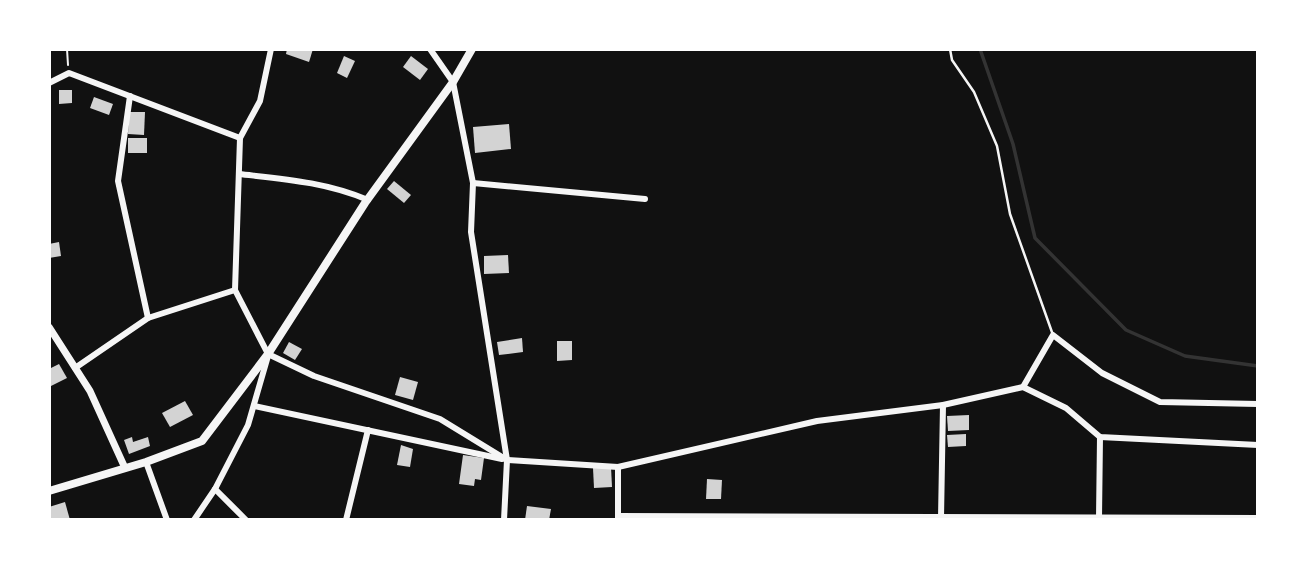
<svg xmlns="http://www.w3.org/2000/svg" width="1307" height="569" font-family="'Fira Sans Condensed',sans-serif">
<rect width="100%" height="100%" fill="#111"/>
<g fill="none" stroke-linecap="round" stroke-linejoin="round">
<polyline stroke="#333" stroke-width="3.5" points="980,49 1013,144 1035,238 1126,330 1185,356 1258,366"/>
</g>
<g fill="#d3d3d3">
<polygon points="287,49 313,49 309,62 286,54"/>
<polygon points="344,56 355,61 347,78 337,73"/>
<polygon points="411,56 428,69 420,80 403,67"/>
<polygon points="59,90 72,90 72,103 59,104"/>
<polygon points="94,97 113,104 109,115 90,108"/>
<polygon points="129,112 145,112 144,135 128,134"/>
<polygon points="509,124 511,149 475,153 473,127"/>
<rect x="128" y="138" width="19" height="15"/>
<polygon points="394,181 411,195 404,203 387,189"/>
<polygon points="59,242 61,256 49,258 49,244"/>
<polygon points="508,255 509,273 484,274 484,256"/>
<polygon points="522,338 523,352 499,355 497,342"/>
<polygon points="557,341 572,341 572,360 557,361"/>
<polygon points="289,342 302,349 295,360 283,353"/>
<polygon points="59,364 67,378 49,387 49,369"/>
<polygon points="400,377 418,382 413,400 395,395"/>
<polygon points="185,401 193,415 170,427 162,413"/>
<polygon points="969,415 969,430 948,431 947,416"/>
<polygon points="966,434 966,446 948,447 947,435"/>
<polygon points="132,437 133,442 148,437 150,446 129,454 124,440"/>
<polygon points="401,445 413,449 410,467 397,465"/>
<polygon points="463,455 484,458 481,480 475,479 474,486 459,484"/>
<polygon points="611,467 612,487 594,488 593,468"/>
<polygon points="707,479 722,480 721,499 706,499"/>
<polygon points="65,502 70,520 49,520 49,507"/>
<polygon points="527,506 551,509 549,520 525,520"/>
</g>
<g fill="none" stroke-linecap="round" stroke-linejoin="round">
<polyline stroke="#f5f5f5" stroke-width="2" points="67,49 68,65"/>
<polyline stroke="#f5f5f5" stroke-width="2.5" points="950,49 952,60 974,92 997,146 1010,214 1053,335"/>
<g stroke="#f5f5f5" stroke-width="6">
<polyline points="430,49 453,82 473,183 471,232 507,460 504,520"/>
<polyline points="49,83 69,73 240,138"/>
<polyline points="130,96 118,181 148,318"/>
<path d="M239,174C283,179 326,182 368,200"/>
<polyline points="473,183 645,199"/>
<polyline points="268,354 314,376 440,419 507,460 618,467 817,421 943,405 1023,387 1066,408 1100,437 1258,445"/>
<polyline points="268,354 235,290 240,138 260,101 271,49"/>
<polyline points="75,368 148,318 235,290"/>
<polyline points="1023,387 1053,335 1102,373 1160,402 1258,404"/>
<polyline points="254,406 502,459"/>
<polyline points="146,462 167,520"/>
<polyline points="215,489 246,520"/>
<polyline points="618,516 1258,518"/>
<polyline points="941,518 943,405"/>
<polyline points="1099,518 1100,437"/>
<polyline points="194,520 215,489 248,425 268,356"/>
<polyline points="346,520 368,430"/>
<polyline points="618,520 618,467"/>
</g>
<polyline stroke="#f5f5f5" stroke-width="7" points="49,327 90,391 125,468"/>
<polyline stroke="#f5f5f5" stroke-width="8" points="49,491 146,462 202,441 268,354 365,203 453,82 472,49"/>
</g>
<rect width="1307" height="569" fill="none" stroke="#ffffff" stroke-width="102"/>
</svg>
